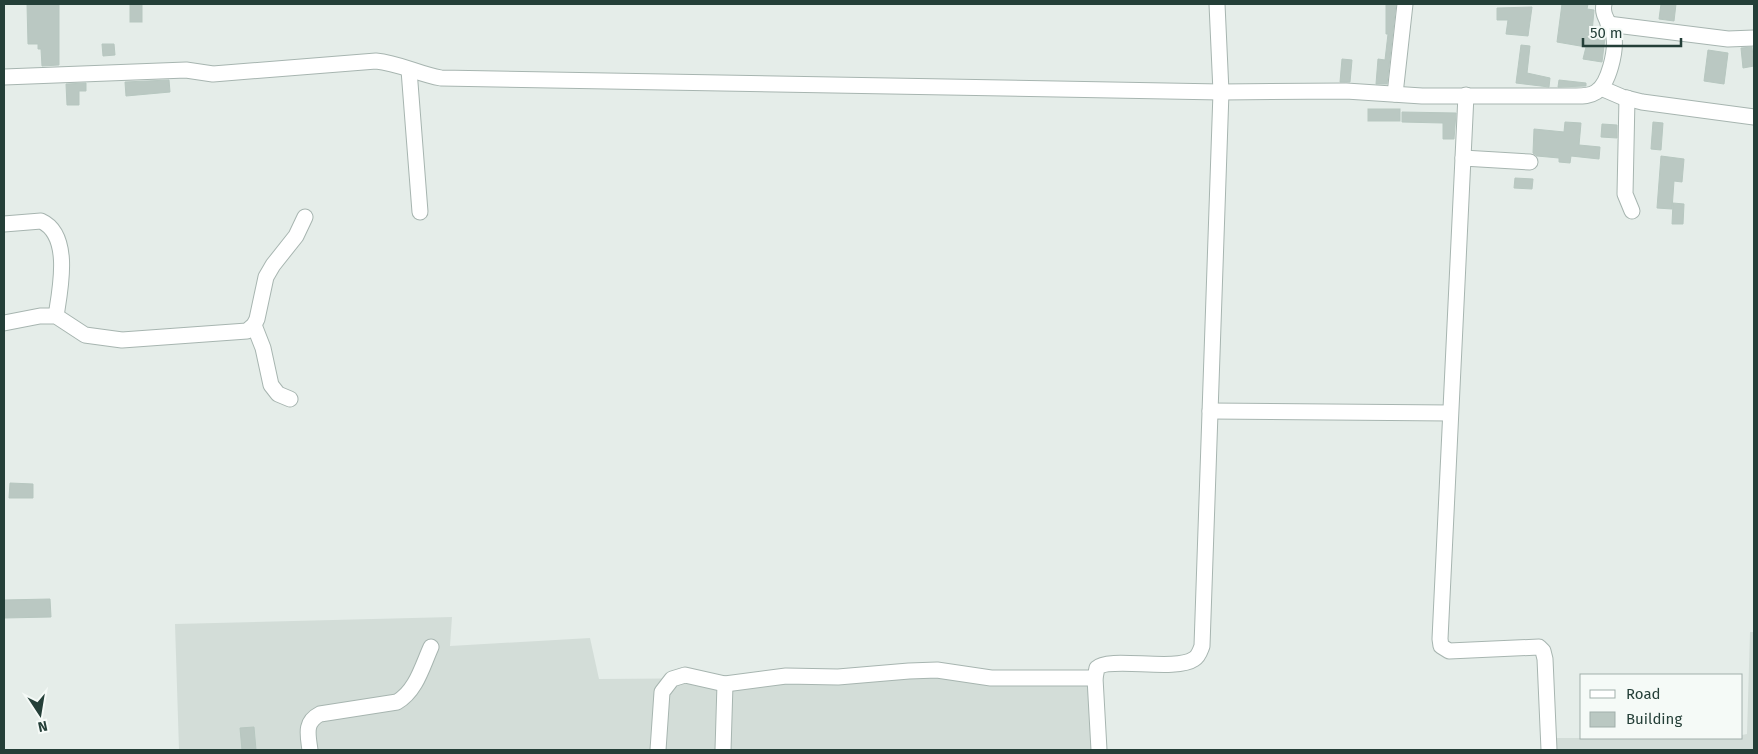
<svg xmlns="http://www.w3.org/2000/svg" width="1758" height="754" font-family="'Fira Sans',sans-serif">
<rect width="100%" height="100%" fill="#e5ede9"/>
<g fill="#d3ddd8">
<polygon points="452,617 450,646 590,638 599,679 1097,675 1100,750 179,750 175,624"/>
<polygon points="1750,632 1754,632 1754,750 1543,750 1542,738 1742,738 1742,735 1747,734"/>
</g>
<g fill="#bac8c2" stroke="#b7c7c0">
<polygon points="27,4 59,4 59,65 42,66 41,49 38,49 38,44 28,44"/>
<rect x="130" y="4" width="12" height="18"/>
<polygon points="1386,4 1396,4 1387,84 1376,84 1378,59 1385,60 1388,34 1386,34"/>
<polygon points="1562,4 1588,4 1587,9 1594,10 1592,33 1604,35 1605,38 1602,62 1583,59 1586,47 1557,42"/>
<polygon points="1661,4 1676,4 1674,21 1659,19"/>
<polygon points="1532,7 1528,36 1506,34 1508,20 1497,20 1497,8"/>
<polygon points="102,44 114,44 115,55 103,56"/>
<polygon points="1521,45 1530,46 1527,73 1550,78 1549,87 1516,83"/>
<polygon points="1752,47 1754,66 1743,68 1741,48"/>
<polygon points="1708,50 1728,53 1724,84 1704,81"/>
<polygon points="1342,59 1352,60 1350,82 1340,82"/>
<polygon points="169,80 170,92 126,96 125,82"/>
<polygon points="1559,80 1586,83 1586,86 1558,87"/>
<polygon points="86,83 86,91 79,91 79,105 67,105 66,84"/>
<rect x="1368" y="109" width="32" height="12"/>
<polygon points="1402,112 1456,113 1454,139 1443,139 1443,123 1402,122"/>
<polygon points="1565,122 1581,123 1579,145 1600,147 1599,159 1571,156 1570,163 1559,162 1559,158 1537,156 1533,153 1534,129 1564,132"/>
<polygon points="1653,122 1663,123 1661,150 1651,149"/>
<polygon points="1602,124 1617,125 1617,138 1601,137"/>
<polygon points="1661,156 1684,159 1682,182 1674,181 1672,209 1657,208"/>
<polygon points="1515,178 1533,179 1532,189 1514,188"/>
<polygon points="1673,203 1684,204 1683,224 1672,224"/>
<polygon points="10,483 33,484 33,498 9,498"/>
<polygon points="50,599 51,617 4,618 4,600"/>
<polygon points="254,727 256,750 242,750 240,728"/>
</g>
<g fill="none" stroke-linecap="round" stroke-linejoin="round">
<defs>
<g id="minor">
<polyline points="1608,24 1728,39 1754,38"/>
<polyline points="409,70 420,212"/>
<path d="M4,77L186,70L213,74L376,61C399,63 418,74 441,78L1221,92L1346,91L1422,96H1576C1583,96 1590,96 1596,92C1609,84 1616,51 1614,37C1612,24 1601,17 1604,4"/>
<polyline points="1601,88 1622,97 1642,102 1754,117"/>
<polyline points="1395,94 1405,4"/>
<polyline points="1466,95 1440,639 1441,646 1449,651 1539,647 1543,651 1545,659 1549,750"/>
<polyline points="1627,98 1625,194 1632,211"/>
<polyline points="1463,158 1530,162"/>
<path d="M4,224L41,221C72,235 60,290 56,316"/>
<polyline points="4,323 40,316 56,316 85,335 122,340 247,331 254,325 257,319 266,277 273,265 296,236 305,217"/>
<polyline points="254,325 263,348 271,385 278,394 290,399"/>
<polyline points="1210,411 1450,413"/>
<path d="M310,750C308,735 304,722 320,714L397,702C416,691 422,667 431,647"/>
<polyline points="658,750 662,692 672,679 685,675 725,684 786,676 838,677 909,671 937,670 991,678 1095,678"/>
<polyline points="723,750 725,684"/>
<path d="M1099,750L1095,678L1097,668C1109,656 1175,672 1194,659C1199,656 1200,651 1202,646L1221,92L1217,4"/>
</g>
</defs>
<use href="#minor" stroke="#a7b5b0" stroke-width="17"/>
<use href="#minor" stroke="#fff" stroke-width="15"/>
</g>
<rect width="1758" height="754" fill="none" stroke="#243f38" stroke-width="10"/>
<rect x="1580" y="674" width="162" height="65" fill="#f5faf7" stroke="#a1afab"/>
<rect x="1590" y="690" width="25" height="8" fill="#ffffff" stroke="#a1afab"/>
<text x="1626" y="699" font-size="15" fill="#243f38">Road</text>
<rect x="1590" y="712" width="25" height="15" fill="#bac8c2" stroke="#a1afab"/>
<text x="1626" y="724" font-size="15" fill="#243f38">Building</text>
<g transform="translate(40 714) rotate(168)" stroke="#f5faf7" stroke-width="4" paint-order="stroke">
<path d="M0-4L9 19L0 12L-9 19Z" fill="#243f38"/>
<text y="-8" font-size="14" font-weight="bold" text-anchor="middle" fill="#243f38">N</text>
</g>
<path d="M1583 38v8h98v-8" fill="none" stroke="#243f38" stroke-width="2.5"/>
<text x="1590" y="38" font-size="15" fill="#243f38" stroke="#f5faf7" stroke-width="4" paint-order="stroke">50 m</text>
</svg>
